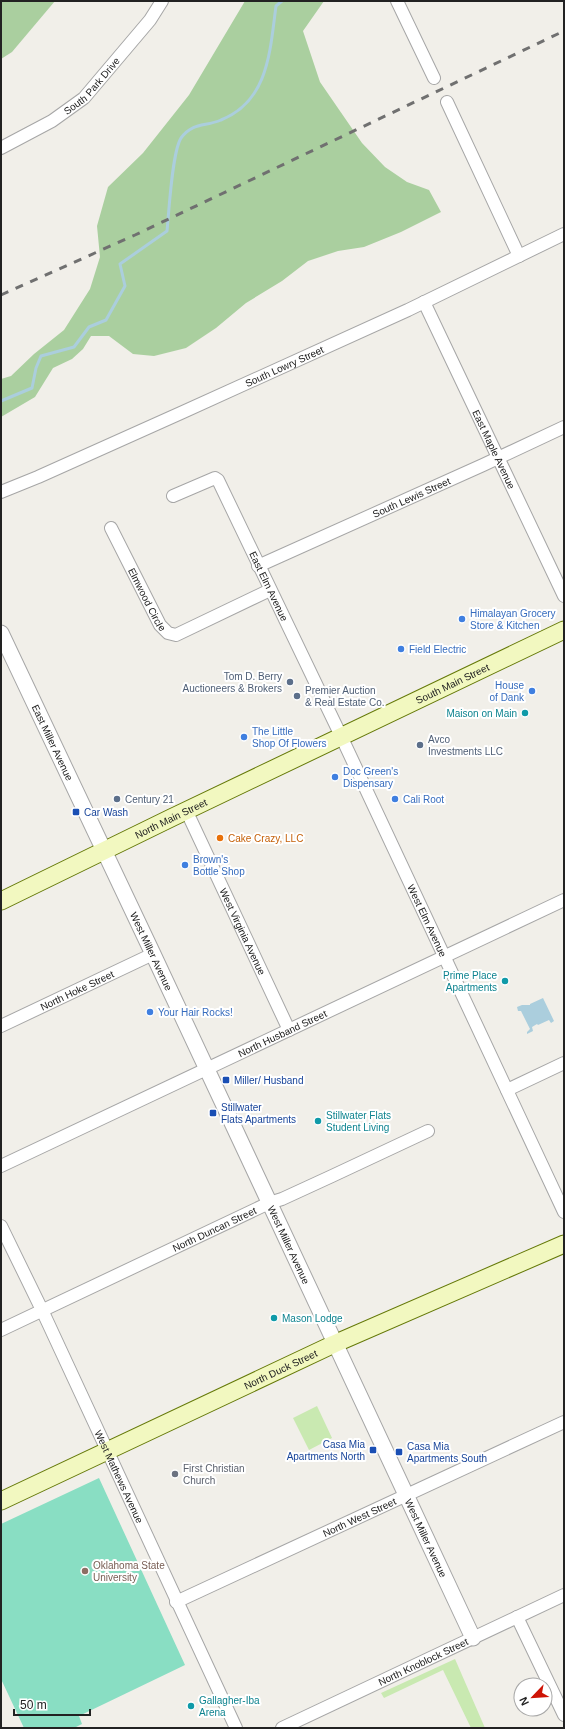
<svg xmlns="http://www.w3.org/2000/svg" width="565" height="1729" font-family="Arial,sans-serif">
<rect width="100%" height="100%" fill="#f1efe9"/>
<g fill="#c9e9b1">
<polygon points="317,1406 332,1438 309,1450 293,1418"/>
<polygon points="455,1659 485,1728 471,1728 443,1670 384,1698 381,1693"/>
</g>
<g fill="#aacf9f">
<polygon points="1,1 55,1 12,52 1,59"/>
<polygon points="245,1 324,1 303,31 320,82 362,143 385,167 407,182 429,190 441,212 401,232 364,247 338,251 308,261 282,281 246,303 216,328 186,348 154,356 133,354 109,336 91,336 83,349 72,359 53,368 35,397 1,417 1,379 11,376 34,354 64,330 90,289 100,257 97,226 108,187 143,153 189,95"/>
</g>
<polygon fill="#89dec3" points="99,1478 185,1665 79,1716 82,1724 74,1728 24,1728 1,1679 1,1524"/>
<polygon fill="#abcedd" points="543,998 554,1021 551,1023 549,1020 538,1025 537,1024 532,1027 533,1031 527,1034 527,1032 530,1029 521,1011 518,1011 517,1007 522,1005 530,1005 530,1004"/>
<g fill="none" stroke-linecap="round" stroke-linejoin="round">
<path stroke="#abcedd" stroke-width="3" d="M1,401L32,388L36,368L41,356L74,347L89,327L106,320L125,286L120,264L167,231C169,212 172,152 181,138C193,122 205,127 221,120C269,101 270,50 276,6L282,1"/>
<defs>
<g id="minor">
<polyline points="397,1 434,78"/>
<polyline points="447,102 519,256"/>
<path id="s1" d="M1,148L52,121L84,98L150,20L162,1"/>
<path id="s2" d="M424,302L564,596"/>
<path id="s3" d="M1,492L38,477L183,412L408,310L564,234"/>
<path id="s4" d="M173,496L215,478L218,480L341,736L564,1212"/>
<path id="s5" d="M111,528L160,625L168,633L176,635L270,590"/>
<path id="s6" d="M258,566L483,465L564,427"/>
<path id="s7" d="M186,810L289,1030"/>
<path id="s8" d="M1,1026L153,954"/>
<polyline points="507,1090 564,1063"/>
<path id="s9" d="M1,1166L564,900"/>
<path id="s10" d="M1,1226L42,1310L236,1728"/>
<path id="s11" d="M1,1330L269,1203L282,1199L332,1176L428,1131"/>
<path id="s12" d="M176,1602L564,1422"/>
<polyline points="517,1617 564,1715"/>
<path id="s13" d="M282,1728L564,1595"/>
</g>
<g id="tertiary">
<path id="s14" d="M1,633L153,954L473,1638"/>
</g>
<g id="secondary">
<path id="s15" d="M1,901L171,818L564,630"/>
<path id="s16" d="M1,1501L334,1344L564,1244"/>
</g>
</defs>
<use href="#minor" stroke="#a6a6a6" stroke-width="14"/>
<use href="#tertiary" stroke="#a6a6a6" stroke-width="17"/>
<use href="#secondary" stroke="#657908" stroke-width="19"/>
<use href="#minor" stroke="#fff" stroke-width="12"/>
<use href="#tertiary" stroke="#fff" stroke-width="15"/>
<use href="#secondary" stroke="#f2f8c0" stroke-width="17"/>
<polyline stroke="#707070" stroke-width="3" stroke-dasharray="8 8" stroke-linecap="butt" points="1,295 135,235 564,31"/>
</g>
<g fill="#3f7fe0" stroke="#fff" stroke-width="1.5">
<circle cx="462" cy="619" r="4"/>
<circle cx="401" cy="649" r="4"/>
<circle cx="532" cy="691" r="4"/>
<circle cx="244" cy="737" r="4"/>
<circle cx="335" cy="777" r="4"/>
<circle cx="395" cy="799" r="4"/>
<circle cx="185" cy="865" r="4"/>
<circle cx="150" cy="1012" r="4"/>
</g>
<g fill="#5c6f8a" stroke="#fff" stroke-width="1.5">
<circle cx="290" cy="682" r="4"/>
<circle cx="297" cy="696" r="4"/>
<circle cx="420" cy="745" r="4"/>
<circle cx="117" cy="799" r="4"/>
</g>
<g fill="#0f9aa8" stroke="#fff" stroke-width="1.5">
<circle cx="525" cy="713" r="4"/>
<circle cx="505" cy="981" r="4"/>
<circle cx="318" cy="1121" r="4"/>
<circle cx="274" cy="1318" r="4"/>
<circle cx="191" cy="1706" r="4"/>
</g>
<g fill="#1a4fb4" stroke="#fff" stroke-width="1.5">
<rect x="72" y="808" width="8" height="8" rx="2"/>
<rect x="222" y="1076" width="8" height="8" rx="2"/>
<rect x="209" y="1109" width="8" height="8" rx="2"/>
<rect x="369" y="1446" width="8" height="8" rx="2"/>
<rect x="395" y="1448" width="8" height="8" rx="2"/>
</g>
<circle fill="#e8710a" stroke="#fff" stroke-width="1.5" cx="220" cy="838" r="4"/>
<circle fill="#6b7280" stroke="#fff" stroke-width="1.5" cx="175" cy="1474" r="4"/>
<circle fill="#8d6e63" stroke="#fff" stroke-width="1.5" cx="85" cy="1571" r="4"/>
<g text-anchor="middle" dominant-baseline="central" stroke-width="4" stroke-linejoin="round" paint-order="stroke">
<g font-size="10" fill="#222" stroke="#fff">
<text stroke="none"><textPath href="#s1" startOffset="111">South Park Drive</textPath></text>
<text stroke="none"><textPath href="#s3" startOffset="310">South Lowry Street</textPath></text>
<text stroke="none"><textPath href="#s2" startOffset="163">East Maple Avenue</textPath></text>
<text stroke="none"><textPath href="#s6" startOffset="168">South Lewis Street</textPath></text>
<text stroke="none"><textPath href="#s4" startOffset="167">East Elm Avenue</textPath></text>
<text stroke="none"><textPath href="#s5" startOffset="80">Elmwood Circle</textPath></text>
<text stroke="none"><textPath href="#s15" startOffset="501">South Main Street</textPath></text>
<text stroke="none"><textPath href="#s14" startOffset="121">East Miller Avenue</textPath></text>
<text stroke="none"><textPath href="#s15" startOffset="189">North Main Street</textPath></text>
<text stroke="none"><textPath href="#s4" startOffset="537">West Elm Avenue</textPath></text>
<text stroke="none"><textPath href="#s7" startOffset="134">West Virginia Avenue</textPath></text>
<text stroke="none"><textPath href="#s14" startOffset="352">West Miller Avenue</textPath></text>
<text stroke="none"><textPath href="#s8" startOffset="84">North Hoke Street</textPath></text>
<text stroke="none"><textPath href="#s9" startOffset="311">North Husband Street</textPath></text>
<text stroke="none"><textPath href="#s11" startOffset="236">North Duncan Street</textPath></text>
<text stroke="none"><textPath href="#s14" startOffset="676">West Miller Avenue</textPath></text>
<text stroke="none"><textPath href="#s16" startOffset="309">North Duck Street</textPath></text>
<text stroke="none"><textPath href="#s10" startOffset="277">West Mathews Avenue</textPath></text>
<text stroke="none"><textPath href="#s12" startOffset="202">North West Street</textPath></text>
<text stroke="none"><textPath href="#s14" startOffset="1000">West Miller Avenue</textPath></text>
<text stroke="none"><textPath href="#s13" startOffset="156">North Knoblock Street</textPath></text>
</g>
<g font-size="10" fill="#366cbe" stroke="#fff" text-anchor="start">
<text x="470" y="613">Himalayan Grocery<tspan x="470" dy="12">Store &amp; Kitchen</tspan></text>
<text x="409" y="649">Field Electric</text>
<text x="524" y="685" text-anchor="end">House<tspan x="524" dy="12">of Dank</tspan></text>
<text x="252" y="731">The Little<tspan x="252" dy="12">Shop Of Flowers</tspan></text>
<text x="343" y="771">Doc Green's<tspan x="343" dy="12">Dispensary</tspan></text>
<text x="403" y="799">Cali Root</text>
<text x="193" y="859">Brown's<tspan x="193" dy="12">Bottle Shop</tspan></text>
<text x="158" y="1012">Your Hair Rocks!</text>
</g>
<g font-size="10" fill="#4e5e75" stroke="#fff" text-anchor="start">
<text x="282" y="676" text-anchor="end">Tom D. Berry<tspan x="282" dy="12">Auctioneers &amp; Brokers</tspan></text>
<text x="305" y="690">Premier Auction<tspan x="305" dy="12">&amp; Real Estate Co.</tspan></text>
<text x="428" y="739">Avco<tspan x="428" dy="12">Investments LLC</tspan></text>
<text x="125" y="799">Century 21</text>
</g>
<g font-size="10" fill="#0d838f" stroke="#fff" text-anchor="start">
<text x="517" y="713" text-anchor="end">Maison on Main</text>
<text x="497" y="975" text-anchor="end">Prime Place<tspan x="497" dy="12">Apartments</tspan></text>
<text x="326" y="1115">Stillwater Flats<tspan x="326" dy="12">Student Living</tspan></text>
<text x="282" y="1318">Mason Lodge</text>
<text x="199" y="1700">Gallagher-Iba<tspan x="199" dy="12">Arena</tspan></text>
</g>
<g font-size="10" fill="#164399" stroke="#fff" text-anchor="start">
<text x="84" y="812">Car Wash</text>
<text x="234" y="1080">Miller/ Husband</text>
<text x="221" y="1107">Stillwater<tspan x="221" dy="12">Flats Apartments</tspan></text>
<text x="365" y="1444" text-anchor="end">Casa Mia<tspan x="365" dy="12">Apartments North</tspan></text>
<text x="407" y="1446">Casa Mia<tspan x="407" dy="12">Apartments South</tspan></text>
</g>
<g font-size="10" fill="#c56008" stroke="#fff" text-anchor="start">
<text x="228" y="838">Cake Crazy, LLC</text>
</g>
<g font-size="10" fill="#5b616d" stroke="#fff" text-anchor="start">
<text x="183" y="1468">First Christian<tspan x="183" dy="12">Church</tspan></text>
</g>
<g font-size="10" fill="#785e54" stroke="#fff" text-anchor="start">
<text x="93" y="1565">Oklahoma State<tspan x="93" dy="12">University</tspan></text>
</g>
</g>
<rect width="565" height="1729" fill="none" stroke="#222222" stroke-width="4"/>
<g transform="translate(533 1697) rotate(245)"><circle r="19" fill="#ffffff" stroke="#a7a7a7"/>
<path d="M0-3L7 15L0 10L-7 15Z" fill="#ce1305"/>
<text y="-6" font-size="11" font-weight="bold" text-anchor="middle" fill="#222222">N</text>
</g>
<path d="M14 1709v6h76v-6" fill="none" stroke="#222222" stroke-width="2"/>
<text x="20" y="1709" font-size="12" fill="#222222" stroke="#ffffff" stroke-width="3" paint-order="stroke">50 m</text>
</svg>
